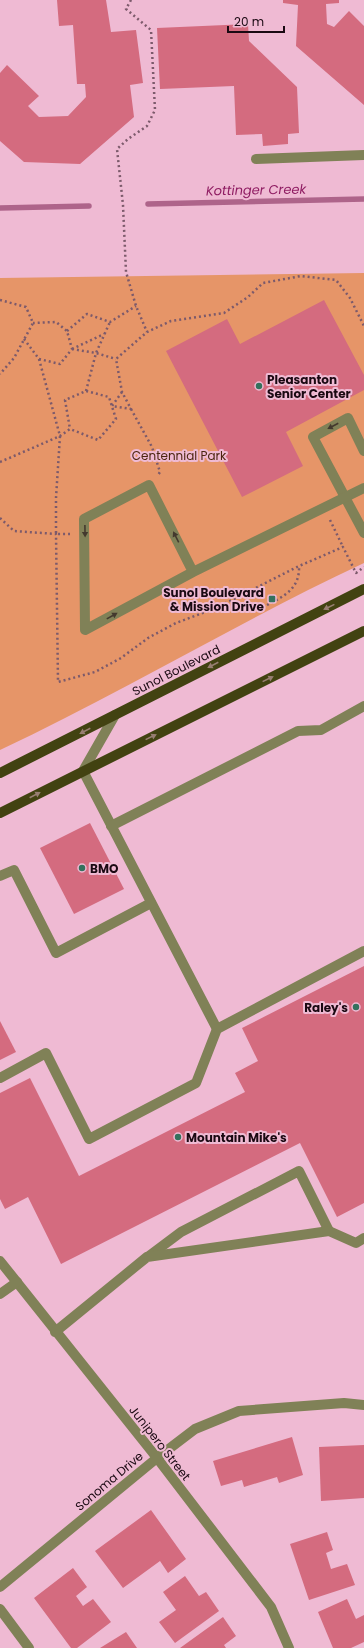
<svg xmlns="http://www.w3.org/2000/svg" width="364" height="1648" font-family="Poppins,sans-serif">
<rect width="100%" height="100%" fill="#efbad3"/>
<path fill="#e69568" d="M364,273V563C240,621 123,692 0,750V278Z"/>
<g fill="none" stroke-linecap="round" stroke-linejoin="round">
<g stroke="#ae648a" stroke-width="5.5">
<polyline points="148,204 364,199"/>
<polyline points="0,208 89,206"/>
</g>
</g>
<g fill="#d46b7f">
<polygon points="57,0 106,0 111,32 136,30 143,83 130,85 134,117 80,164 24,162 0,141 0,73 7,65 39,96 28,106 39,117 68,116 86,97 85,84 77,84 73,25 59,26"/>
<polygon points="283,0 339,0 339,3 326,4 327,24 334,27 349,11 364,26 364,105 296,46 298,5 283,3"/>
<polygon points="248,24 249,41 297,87 299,133 288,134 288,144 263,146 262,134 236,135 234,86 160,89 157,28"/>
<polygon points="324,300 364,375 364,390 286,432 303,466 242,497 166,351 227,319 240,344"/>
<polygon points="90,823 124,889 74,914 40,848"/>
<polygon points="364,966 364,1203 337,1217 300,1143 61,1264 28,1197 5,1209 0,1199 0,1093 30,1078 79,1176 245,1092 235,1073 258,1061 242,1028"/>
<polygon points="0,1021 16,1052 0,1060"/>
<polygon points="292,1437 303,1475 279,1483 277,1477 244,1487 242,1480 221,1486 213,1461"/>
<polygon points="364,1445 364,1498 321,1501 319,1447"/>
<polygon points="151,1510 186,1559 168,1573 160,1561 123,1588 95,1551"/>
<polygon points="327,1532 333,1550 326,1553 331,1569 347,1564 355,1585 309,1600 290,1544"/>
<polygon points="73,1568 87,1587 76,1596 83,1606 93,1599 111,1622 77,1648 71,1648 34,1598"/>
<polygon points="185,1576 199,1596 206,1592 219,1611 175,1643 159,1622 176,1610 163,1592"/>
<polygon points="347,1599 356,1619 364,1615 364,1642 351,1648 333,1648 318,1612"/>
<polygon points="223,1617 236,1636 224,1645 226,1648 180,1648"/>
<polygon points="126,1632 137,1648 100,1648"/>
</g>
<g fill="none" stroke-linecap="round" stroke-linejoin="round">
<g stroke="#7c5a6b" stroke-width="2.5" stroke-dasharray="2 3" stroke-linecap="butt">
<polyline points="131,0 126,9 151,30 155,110 147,126 128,139 117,149 123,205 126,272 136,306 147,332"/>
<polyline points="0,300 26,307 33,323 14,358 0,374"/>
<polyline points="67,331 87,314 110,322 136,306"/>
<polyline points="24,339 39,359 60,364 72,349 67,331 56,322 33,323"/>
<polyline points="72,349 96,353 110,322"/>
<polyline points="72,349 104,334"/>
<polyline points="39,359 60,436 56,498 56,534 70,534"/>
<polyline points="86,391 96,353 116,359"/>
<polyline points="122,392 112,406 131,409 122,392 116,359 147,332 171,321 224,313 248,297 263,283 301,276 336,280 350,298 364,326"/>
<polyline points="131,409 152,447 160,472 158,475"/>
<polyline points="0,462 60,436 70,429 98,440 116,419 109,397 86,391 65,400 70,429"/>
<polyline points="0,518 14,531 56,534 58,682 95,672 121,658 148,638 176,623 216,608 299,566 343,547 356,573 364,567"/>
<polyline points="330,520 343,547"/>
<path d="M267,605C285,596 300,588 299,566"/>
</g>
<g stroke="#808157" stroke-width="10">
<polyline points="256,159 364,155"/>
<polyline points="364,451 348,418 313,437 364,533"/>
<polyline points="193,572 149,485 84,519 85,630 193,572 364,488"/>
<polyline points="115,715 83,771 217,1029"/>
<polyline points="111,826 298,731 321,730 364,706"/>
<polyline points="0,876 14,870 56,953 151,903"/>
<polyline points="0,1078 46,1053 89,1139 196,1083 217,1029 364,951"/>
<polyline points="149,1256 181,1232 299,1171 329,1231"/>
<polyline points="0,1261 157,1458 271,1607 289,1648"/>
<polyline points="0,1294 17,1282"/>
<polyline points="55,1332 147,1257 329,1231 356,1243 364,1238"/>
<polyline points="0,1587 157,1458 195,1429 239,1411 344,1403 364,1405"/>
<polyline points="0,1609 29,1648"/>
</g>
<g stroke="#424211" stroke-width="10">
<polyline points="0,773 364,589"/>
<polyline points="0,813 364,631"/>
</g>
</g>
<defs><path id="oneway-solid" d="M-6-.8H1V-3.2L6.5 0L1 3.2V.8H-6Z"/></defs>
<g fill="#43392e">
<use href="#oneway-solid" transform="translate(333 426) rotate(152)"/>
<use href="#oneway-solid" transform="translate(85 531) rotate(89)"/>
<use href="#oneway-solid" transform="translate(176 537) rotate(-117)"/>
<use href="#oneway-solid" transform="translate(112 616) rotate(-29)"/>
</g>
<g fill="#987e72">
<use href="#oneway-solid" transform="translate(329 607) rotate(154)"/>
<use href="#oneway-solid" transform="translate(213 665) rotate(153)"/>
<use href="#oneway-solid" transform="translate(268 679) rotate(-26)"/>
<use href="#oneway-solid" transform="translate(85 731) rotate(153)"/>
<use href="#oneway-solid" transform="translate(151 737) rotate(-26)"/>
<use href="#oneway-solid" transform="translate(35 795) rotate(-27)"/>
</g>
<g fill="#34715d" stroke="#efbad3" stroke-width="1.5">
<circle cx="259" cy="386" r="4"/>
<rect x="268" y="595" width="8" height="8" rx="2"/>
<circle cx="82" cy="868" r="4"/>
<circle cx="356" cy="1007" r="4"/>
<circle cx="178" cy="1137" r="4"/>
</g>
<g text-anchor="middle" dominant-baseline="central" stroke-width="4" stroke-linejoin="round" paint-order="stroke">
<g font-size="12" font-weight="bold" fill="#1a0912" stroke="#efbad3" text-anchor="start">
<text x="267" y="379">Pleasanton<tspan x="267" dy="14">Senior Center</tspan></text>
<text x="264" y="592" text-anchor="end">Sunol Boulevard<tspan x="264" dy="14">&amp; Mission Drive</tspan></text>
<text x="90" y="868">BMO</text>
<text x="348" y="1007" text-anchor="end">Raley's</text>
<text x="186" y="1137">Mountain Mike's</text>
</g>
<g font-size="12" fill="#4b2610" stroke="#efbad3">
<text x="179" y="455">Centennial Park</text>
</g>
<g font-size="12" fill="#1a0912" stroke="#efbad3">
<text transform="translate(176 670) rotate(-27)">Sunol Boulevard</text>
<text transform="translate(160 1443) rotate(52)">Junipero Street</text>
<text transform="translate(109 1481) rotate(-40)">Sonoma Drive</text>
</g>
<g font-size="13" font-style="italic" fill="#8f1c62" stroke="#efbad3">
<text transform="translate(256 190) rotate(-1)">Kottinger Creek</text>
</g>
</g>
<path d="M228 26v6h56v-6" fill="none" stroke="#1a0912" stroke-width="2"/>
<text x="234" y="26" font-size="12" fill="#1a0912" stroke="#efbad3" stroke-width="3" paint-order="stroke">20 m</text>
</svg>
